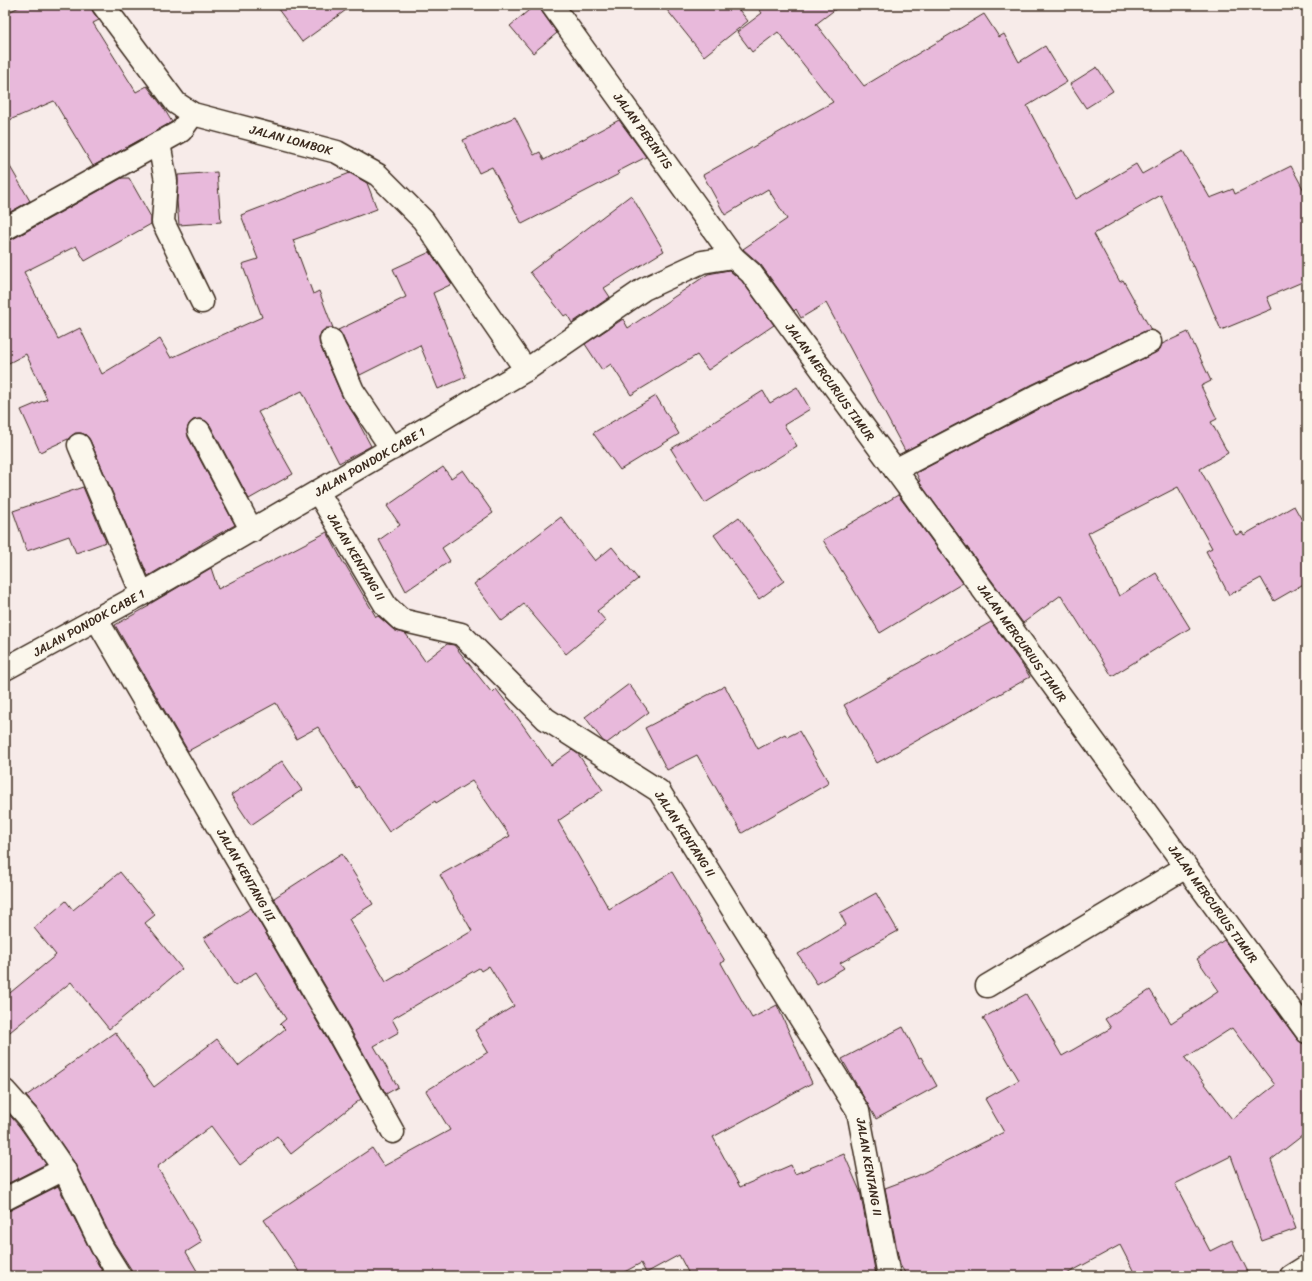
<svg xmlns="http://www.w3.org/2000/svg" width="1312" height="1281" font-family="Sriracha,sans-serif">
<rect width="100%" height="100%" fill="#f7ebe9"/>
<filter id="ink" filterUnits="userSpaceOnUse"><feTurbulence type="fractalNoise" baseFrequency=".025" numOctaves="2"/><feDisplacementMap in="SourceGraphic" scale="8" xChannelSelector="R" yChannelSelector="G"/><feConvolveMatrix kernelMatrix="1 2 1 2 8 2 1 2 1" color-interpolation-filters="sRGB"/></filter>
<g filter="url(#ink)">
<g fill="#e8b9db" stroke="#3b2a1e" fill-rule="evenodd">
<polygon points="23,5 91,5 93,12 99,20 93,23 136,92 147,86 163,107 172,122 93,166 54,101 5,122 5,14"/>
<polygon points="275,5 353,5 302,42"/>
<polygon points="535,5 540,5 542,12 557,33 533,53 510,26"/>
<polygon points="663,5 735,5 748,21 704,56"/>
<polygon points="756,5 841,5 816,24 864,86 984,14 999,37 1004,34 1019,62 1045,46 1067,82 1027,106 1076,199 1136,164 1142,174 1183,151 1210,198 1233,189 1235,194 1291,166 1307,196 1307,280 1267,297 1272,309 1221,330 1194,266 1193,267 1161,195 1094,234 1120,282 1123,280 1151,330 1145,331 1031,385 905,451 826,303 801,318 796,309 794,311 761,265 743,249 787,219 768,189 725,215 703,175 833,102 778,32 752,52 737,32 762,13"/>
<polygon points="1097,67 1113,91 1086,108 1070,84"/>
<polygon points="515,117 534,155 540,152 544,160 619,120 646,157 617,172 619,174 522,224 492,167 479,173 463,140"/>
<polygon points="5,158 30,201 5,215"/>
<polygon points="217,172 221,222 179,225 177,201 178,182 178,175"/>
<polygon points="350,173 367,183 377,209 293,240 313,294 319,291 333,328 326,328 321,332 319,338 320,345 342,396 355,416 371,446 339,463 302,391 258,412 293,474 249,499 210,425 206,421 200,419 193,420 189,424 187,430 188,437 235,525 202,543 202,544 148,576 90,440 86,435 81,433 75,433 68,439 40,452 21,410 47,399 26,354 5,365 5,241 11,240 122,178 129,178 151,217 151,224 85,261 76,246 24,272 58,339 80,328 102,374 160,339 171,358 262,317 242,264 258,259 241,215"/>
<polygon points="631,195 664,251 604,288 610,297 572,323 567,314 564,316 530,272"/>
<polygon points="430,252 452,284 433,293 466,377 438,389 420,345 360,375 342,335 338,330 406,297 393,269"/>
<polygon points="729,270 742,281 774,325 708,370 697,355 631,395 611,364 602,370 585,344 623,319 628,328 708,274"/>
<polygon points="1188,332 1211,381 1201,386 1217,419 1211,422 1228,453 1200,469 1236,535 1242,532 1244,535 1294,506 1307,529 1307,582 1274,601 1261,578 1229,595 1206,551 1212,548 1178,487 1088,533 1119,596 1156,573 1190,628 1112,676 1061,595 1023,623 919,482 920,481 916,473 1043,407 1155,353 1160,349 1162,344"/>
<polygon points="797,387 810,409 784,425 797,446 705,503 671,449 763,391 770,403"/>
<polygon points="656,396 679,434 620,470 593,433"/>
<polygon points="443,467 451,478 463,470 493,513 442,548 450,561 406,591 379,540 400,525 387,506"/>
<polygon points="83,487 106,542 76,553 69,536 27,551 13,511"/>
<polygon points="898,495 963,583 880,633 823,540"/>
<polygon points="561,517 595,561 612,547 638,579 597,611 606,621 566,654 524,604 502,621 474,584"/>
<polygon points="739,517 784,581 759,599 714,535"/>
<polygon points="327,532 344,564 345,564 376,617 378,616 393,629 406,634 425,661 447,644 454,645 492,693 496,689 513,711 551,765 572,750 578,754 603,790 558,821 609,909 672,872 725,961 721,963 752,1018 777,1005 812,1083 713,1137 740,1187 791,1165 795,1174 844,1154 860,1191 876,1275 690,1276 679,1255 646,1273 641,1263 617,1276 302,1276 264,1220 372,1148 384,1166 450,1130 426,1091 488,1052 475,1030 514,1006 489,966 481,971 479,968 392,1019 399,1032 374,1046 398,1087 386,1094 348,1025 274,898 342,854 373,904 349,919 386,982 472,931 440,875 510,836 472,781 436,803 435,801 389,832 358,786 356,788 318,727 296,739 276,703 188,751 115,625 149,606 148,605 211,568 218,589"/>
<polygon points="991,622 1023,666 1030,677 877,763 844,705"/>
<polygon points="629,684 649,712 607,743 603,741 585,717"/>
<polygon points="725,686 758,749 785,734 787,737 799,731 829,783 742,833 697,755 667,770 645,728"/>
<polygon points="282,761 302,790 251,825 231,795"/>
<polygon points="120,872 155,915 145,923 182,969 109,1029 71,982 5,1036 5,997 56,955 34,928 66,901 73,910"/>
<polygon points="876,893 898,931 840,963 844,968 817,984 798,954 846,925 840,913"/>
<polygon points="251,908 326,1037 361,1099 291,1154 277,1136 240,1165 211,1126 157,1167 202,1242 186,1252 200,1276 132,1276 131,1269 113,1241 74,1162 39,1111 26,1096 115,1032 154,1087 217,1039 238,1066 285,1029 280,1024 286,1019 256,972 235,986 204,938"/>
<path d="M1224,940L1297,1039L1302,1043L1307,1044V1132L1271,1160L1296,1229L1262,1241L1231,1156L1175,1184L1210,1251L1232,1240L1250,1276H1136L1120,1245L1063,1276H907L900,1265L885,1188L917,1176L1004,1132L985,1099L1019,1080L983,1018L1026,994L1062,1056L1111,1028L1105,1019L1150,990L1171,1023L1219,991L1197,959ZM1232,1028L1275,1085L1232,1119L1185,1058Z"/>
<polygon points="903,1027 919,1058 921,1057 937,1086 876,1119 842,1059"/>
<polygon points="5,1110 19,1126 46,1164 5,1185"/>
<polygon points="58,1186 91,1252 105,1276 5,1276 5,1211 11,1210"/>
</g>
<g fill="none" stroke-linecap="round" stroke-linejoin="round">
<defs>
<g id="minor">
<polyline points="552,5 733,257"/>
<polyline points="159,143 166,181 163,222 202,302"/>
<polyline points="5,229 181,131 193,114"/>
<polyline points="331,340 353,391 392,449"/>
<polyline points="199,431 252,531"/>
<polyline points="79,445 142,594"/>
<polyline points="895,470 1037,396 1150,342"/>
<polyline points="318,492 386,606 401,620 461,634 546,719 659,791 858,1111 889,1276"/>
<polyline points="97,620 337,1031 393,1132"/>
<polyline points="987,986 1186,867"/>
<polyline points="5,1091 29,1118 64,1169 102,1247 120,1276"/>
<polyline points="5,1199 64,1169"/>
<polyline points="1291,1276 1307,1266"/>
</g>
<g id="tertiary">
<polyline points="103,5 176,103 193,114 337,152 378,175 423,220 526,370"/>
<polyline points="5,669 142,594 526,370 644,289 702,262 733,257 751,273 1307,1032"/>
</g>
</defs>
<use href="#minor" stroke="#3b2a1e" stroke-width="25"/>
<use href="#tertiary" stroke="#3b2a1e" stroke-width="25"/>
<use href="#minor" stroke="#fbf7ec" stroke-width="22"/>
<use href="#tertiary" stroke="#fbf7ec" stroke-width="22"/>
</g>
</g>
<g text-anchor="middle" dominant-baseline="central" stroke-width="3.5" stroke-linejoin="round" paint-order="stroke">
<g font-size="12" fill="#3b2a1e" stroke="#fbf7ec">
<text transform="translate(643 131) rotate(54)">JALAN PERINTIS</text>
<text transform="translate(291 140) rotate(15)">JALAN LOMBOK</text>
<text transform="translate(830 382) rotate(54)">JALAN MERCURIUS TIMUR</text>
<text transform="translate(370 462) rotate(-30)">JALAN PONDOK CABE 1</text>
<text transform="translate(356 557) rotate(59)">JALAN KENTANG II</text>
<text transform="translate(89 623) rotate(-29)">JALAN PONDOK CABE 1</text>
<text transform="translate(1022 643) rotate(54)">JALAN MERCURIUS TIMUR</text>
<text transform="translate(685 834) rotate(57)">JALAN KENTANG II</text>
<text transform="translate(246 875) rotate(60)">JALAN KENTANG III</text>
<text transform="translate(1213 904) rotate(54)">JALAN MERCURIUS TIMUR</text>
<text transform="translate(869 1167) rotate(80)">JALAN KENTANG II</text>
</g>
</g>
<rect width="1312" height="1281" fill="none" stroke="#fbf7ec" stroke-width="20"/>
<rect x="10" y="10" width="1292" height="1261" fill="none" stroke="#3b2a1e" stroke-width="1.5" filter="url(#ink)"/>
</svg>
